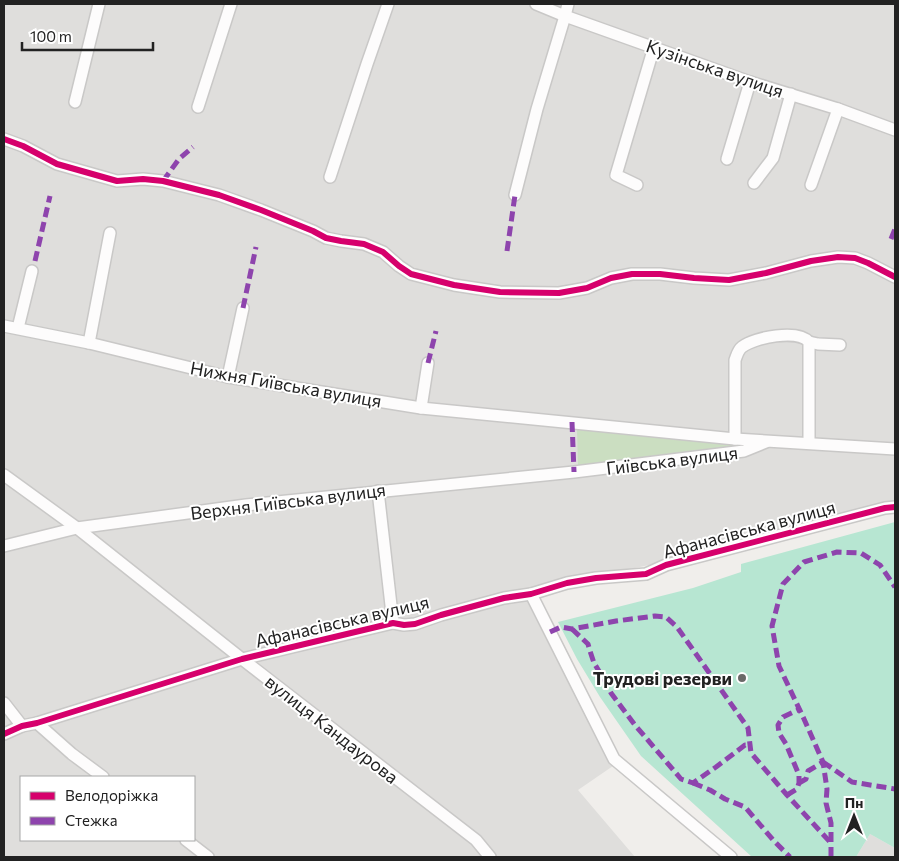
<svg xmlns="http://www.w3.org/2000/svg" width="899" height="861" font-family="Commissioner,sans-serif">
<rect width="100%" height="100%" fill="#f0eeeb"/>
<g fill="#dfdedc" fill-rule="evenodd">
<path d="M4,4H895V505L663,562L527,591L613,766L578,790L635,857H4ZM21,777H194V840H21Z"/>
<polygon points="870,834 895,848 895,857 856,857"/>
</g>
<polygon fill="#cbdec1" points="577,428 744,444 742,448 578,467"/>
<polygon fill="#b7e6d2" points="895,522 895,848 870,834 856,857 752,857 641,756 600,697 577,659 558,622 693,588 741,572 741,564"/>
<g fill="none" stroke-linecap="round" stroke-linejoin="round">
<defs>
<g id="minor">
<polyline points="536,4 565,16 750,82 838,109 895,130"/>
<polyline points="75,102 99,4"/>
<polyline points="198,107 231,4"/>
<polyline points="4,139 23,146 57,164 117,181 143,179 163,181 219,195 261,210 313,231 326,238 341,241 364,244 383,252 399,266 411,274 454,285 500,292 559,293 587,288 611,278 632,274 660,274 694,278 729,280 766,273 811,261 838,257 855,258 868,263 895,277"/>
<polyline points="727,159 750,82"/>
<polyline points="330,177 367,64 388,4"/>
<polyline points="754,183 773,158 791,94"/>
<polyline points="637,185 616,175 654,47"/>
<polyline points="811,185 838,109"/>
<polyline points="515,195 537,109 565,16 568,4"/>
<polyline points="4,326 89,343 228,377 421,408 735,439 895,449"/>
<polyline points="18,328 32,271"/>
<polyline points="809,342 818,344 840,345"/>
<polyline points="89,343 110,233"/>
<polyline points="228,377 243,308"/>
<polyline points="421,408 428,363"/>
<path d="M735,439V360C737,355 738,350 742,347C755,337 798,329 809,342V443"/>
<polyline points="4,475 77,528 242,659 476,840 490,857"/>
<polyline points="378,491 393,623"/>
<polyline points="4,546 77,528 246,505 574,472 744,451 766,442"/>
<polyline points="531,594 614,759 731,857"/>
<polyline points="4,703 22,726"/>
<polyline points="37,723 72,754 103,777"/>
<polyline points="4,734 22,726 37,723 242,659 393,623 404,625 415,624 441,615 504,598 531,594 567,583 596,578 646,574 666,565 885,508 895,507"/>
<polyline points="186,840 208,857"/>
</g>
</defs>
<use href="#minor" stroke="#c9c8c7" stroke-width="14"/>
<use href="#minor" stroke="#fdfcfc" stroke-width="11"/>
<g stroke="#8e44ad" stroke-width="5" stroke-dasharray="10 5" stroke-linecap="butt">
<polyline points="163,181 179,159 193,147"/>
<polyline points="891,239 895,229"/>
<polyline points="507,251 515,195"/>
<polyline points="35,261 50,196"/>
<polyline points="243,308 256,247"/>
<polyline points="428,363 436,331"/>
<polyline points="572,422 574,472"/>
<polyline points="572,629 588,644 590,651 594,663 605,681 611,693 635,725 681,779 693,783 716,767 745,745 750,745"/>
<polyline points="550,632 561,627 572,629 616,621 655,616 666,617 677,627 748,728 751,753 787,795 831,843"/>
<polyline points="823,762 852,782 895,789"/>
<polyline points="693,783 710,790 725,799 745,807 774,841 790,857"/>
<polyline points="799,783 806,779 808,771 823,762"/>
<polyline points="787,795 797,789 799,783 799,775 786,744 779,733 778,725 783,717 800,709"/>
<polyline points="831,857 831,823 826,803 827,789 823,762 804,719 779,666 772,626 783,584 804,562 837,552 861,553 880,565 895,587"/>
</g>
<defs>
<g id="cycleway">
<polyline points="4,139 23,146 57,164 117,181 143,179 163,181 219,195 261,210 313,231 326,238 341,241 364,244 383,252 399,266 411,274 454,285 500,292 559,293 587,288 611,278 632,274 660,274 694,278 729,280 766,273 811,261 838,257 855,258 868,263 895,277"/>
<polyline points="4,734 22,726 37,723 242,659 393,623 404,625 415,624 441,615 504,598 531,594 567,583 596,578 646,574 666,565 885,508 895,507"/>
</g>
</defs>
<use href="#cycleway" stroke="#fff" stroke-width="9"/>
<use href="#cycleway" stroke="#d6006c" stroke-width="6"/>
</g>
<circle fill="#6a6968" stroke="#fff" stroke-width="2" cx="742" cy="678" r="5"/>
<g text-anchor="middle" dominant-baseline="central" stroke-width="4" stroke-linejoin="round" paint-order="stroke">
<g font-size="18" fill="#222" stroke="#fff">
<text transform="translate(715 68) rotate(19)">Кузінська вулиця</text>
<text transform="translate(286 384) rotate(10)">Нижня Гиївська вулиця</text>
<text transform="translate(672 460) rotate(-7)">Гиївська вулиця</text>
<text transform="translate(288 501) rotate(-7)">Верхня Гиївська вулиця</text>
<text transform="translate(749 529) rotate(-15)">Афанасівська вулиця</text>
<text transform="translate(342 621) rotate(-13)">Афанасівська вулиця</text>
<text transform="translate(332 729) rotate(38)">вулиця Кандаурова</text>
</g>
<g font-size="18" font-weight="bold" fill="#222" stroke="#fff" text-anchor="end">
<text x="732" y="678">Трудові резерви</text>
</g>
</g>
<rect width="899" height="861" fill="none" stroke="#222222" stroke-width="10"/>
<rect x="20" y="776" width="175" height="65" fill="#ffffff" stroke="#a7a7a7"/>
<rect x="30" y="792" width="25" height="8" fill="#d6006c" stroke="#a7a7a7"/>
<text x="65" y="801" font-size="15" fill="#222222">Велодоріжка</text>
<rect x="30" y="817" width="25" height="8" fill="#8e44ad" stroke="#a7a7a7"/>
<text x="65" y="826" font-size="15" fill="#222222">Стежка</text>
<g transform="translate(854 816)" stroke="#ffffff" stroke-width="4" paint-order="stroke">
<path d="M0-4L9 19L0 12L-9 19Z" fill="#222222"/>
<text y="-8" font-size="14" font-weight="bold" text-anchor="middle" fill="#222222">Пн</text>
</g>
<path d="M22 42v8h131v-8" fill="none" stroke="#222222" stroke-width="2.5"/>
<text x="30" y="42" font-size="15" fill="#222222" stroke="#ffffff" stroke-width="4" paint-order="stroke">100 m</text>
</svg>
